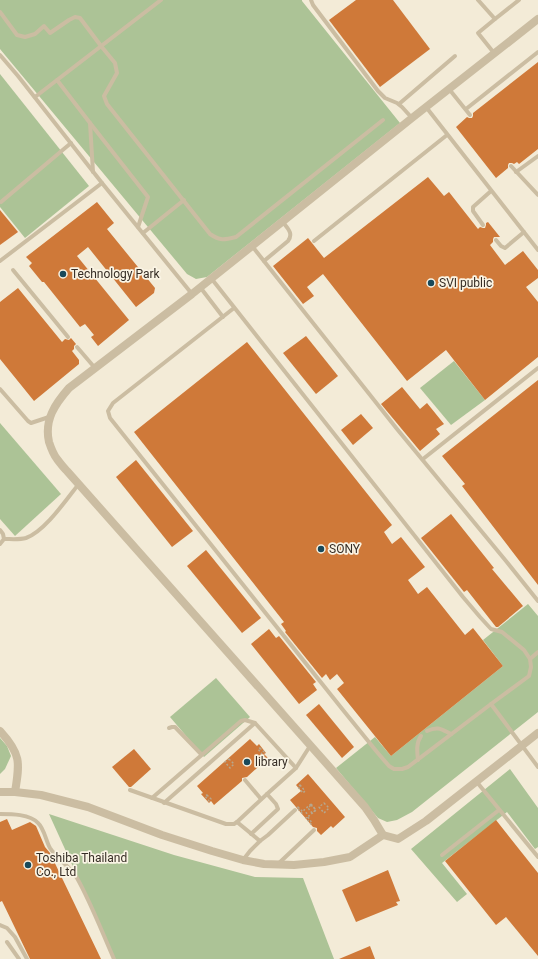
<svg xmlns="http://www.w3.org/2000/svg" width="538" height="959" font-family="Roboto,sans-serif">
<rect width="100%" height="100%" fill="#f3ebd7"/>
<g fill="#acc396">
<polygon points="0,0 302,0 302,1 400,123 207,277 196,279 187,274 0,49"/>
<polygon points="0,74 89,186 25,238 0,207"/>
<polygon points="454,361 485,400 451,425 420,388"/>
<polygon points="0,423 61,494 15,536 0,519"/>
<polygon points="528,604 538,616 538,712 412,812 397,820 387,822 378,818 336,768 375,737 391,756 503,666 483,640"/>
<polygon points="216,678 250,717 204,757 170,717"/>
<polygon points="0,738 7,746 11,756 5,769 0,774"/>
<polygon points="510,769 538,808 538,847 535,849 507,812 442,863 467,894 457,902 411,849"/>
<polygon points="49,814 174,855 255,877 303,878 334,959 115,959"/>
</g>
<g fill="#cf7939">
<polygon points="356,0 393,0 430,49 380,87 329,20"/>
<polygon points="538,62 538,149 519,164 517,162 514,164 512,163 509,163 508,165 508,168 496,178 456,127 467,117 469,118 472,118 473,116 473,113"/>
<polygon points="428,177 444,196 449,192 478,229 480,227 483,228 485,228 486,225 486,223 488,222 500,237 494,237 493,239 493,242 490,245 505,265 523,251 538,270 538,278 526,287 538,302 538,357 485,400 446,350 407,381 323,274 307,287 314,296 303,304 273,266 308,238 324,258"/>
<polygon points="97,202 114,223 107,229 155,288 154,293 136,307 88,247 77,256 129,320 98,346 91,337 94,335 85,324 80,327 44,282 42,282 29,266 32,263 26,257"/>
<polygon points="0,210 18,232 0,245"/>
<polygon points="18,288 62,342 65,339 69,340 71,338 76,344 74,346 74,349 72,351 79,360 79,364 34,401 0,359 0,302"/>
<polygon points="306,336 338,376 316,394 283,353"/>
<polygon points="247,342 392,525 384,532 392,544 401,537 425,567 408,580 418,594 427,587 465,635 473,628 503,666 391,756 337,689 344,683 337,674 330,680 326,674 322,678 285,632 286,631 281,624 284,622 134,432"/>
<polygon points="538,380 538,585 462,486 465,484 442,456"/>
<polygon points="402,387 420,409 427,403 444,424 436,429 440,434 420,451 381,404"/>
<polygon points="361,414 373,428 353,445 341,430"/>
<polygon points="136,460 193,531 172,547 116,477"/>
<polygon points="451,514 494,568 492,569 523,606 498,627 496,627 467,590 464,592 421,538"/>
<polygon points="206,550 261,618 242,633 187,566"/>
<polygon points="269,629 276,638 279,636 316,682 313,684 317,690 299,704 251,644"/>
<polygon points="319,704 354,747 342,758 306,715"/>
<polygon points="250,739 257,746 259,744 266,753 264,754 268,758 247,777 242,778 242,781 214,805 211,801 209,803 201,794 203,793 197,786"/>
<polygon points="134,749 151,769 131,787 129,787 112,767"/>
<polygon points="308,774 345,817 333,828 331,826 321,835 317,831 317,828 313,827 290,800 301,791 296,785"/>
<polygon points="7,819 12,830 30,822 36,826 45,847 50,853 101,959 30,959 2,901 0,902 0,822"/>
<polygon points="496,820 538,873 538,956 506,917 496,925 445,861"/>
<polygon points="388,870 400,901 396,902 398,905 356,922 342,890"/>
<polygon points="370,946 375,959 339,959"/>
</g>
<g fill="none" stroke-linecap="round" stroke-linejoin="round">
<g stroke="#b7a78d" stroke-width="1.5" stroke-dasharray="2 2" stroke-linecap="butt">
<polygon points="260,748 264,752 262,754 258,749"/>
<polygon points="229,759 234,764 230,768 225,762"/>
<polygon points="300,785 305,791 303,793 298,787"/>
<polygon points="207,795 211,799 209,801 205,796"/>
<polygon points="324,803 329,808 324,813 319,807"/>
<polygon points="311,804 316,810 309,816 304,810"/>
<polygon points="311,805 316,810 312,813 308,808"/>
<polygon points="298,807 303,812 302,813 297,808"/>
<polygon points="308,817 312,823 311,824 306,818"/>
</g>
<g stroke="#cbbda2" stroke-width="4">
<polyline points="311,0 313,5 378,91 385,98 397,103 402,107 412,118"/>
<polyline points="478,0 495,19 519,0"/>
<path d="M0,12L17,35L25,37L35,34L44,26L50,33L69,20L75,17L80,18L101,46L115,63L117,73L104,96L107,104L210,234C220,241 224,240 236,237L383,120"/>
<polyline points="494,53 478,33 495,19"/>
<polyline points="0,55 18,76 102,183 192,294"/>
<polyline points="57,80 90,123 93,172"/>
<polyline points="449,89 470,115"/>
<polyline points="35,97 161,0"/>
<polyline points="399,104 455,56"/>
<polyline points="426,107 538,250"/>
<polyline points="466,109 538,52"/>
<polyline points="90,123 148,197 138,227"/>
<polyline points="511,166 538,195"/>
<polyline points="516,172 538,156"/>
<polyline points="1,202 71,143"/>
<polyline points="483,225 473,211 473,207 491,191"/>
<polyline points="143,233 184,200"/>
<polyline points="496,240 501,246 505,248 524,232"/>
<polyline points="314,241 447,135"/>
<polyline points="252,246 397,429 506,561 538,601"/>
<polyline points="0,261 102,183"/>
<path d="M264,261L288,241C294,233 287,228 282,221"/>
<polyline points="13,270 68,337"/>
<polyline points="211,278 463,597 480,617 491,629 502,632 524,650 530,659 531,667 529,676 491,704 538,767"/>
<polyline points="200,287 223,317"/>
<polyline points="234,308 113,403 108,411 110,418 343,710 377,752 389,766 394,769 402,769 408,767 491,704"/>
<polyline points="77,347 95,368"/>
<polyline points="0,389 28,421 31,423 49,417"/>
<polyline points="423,459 538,368"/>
<polyline points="0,530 3,534 4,539 0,544"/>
<path d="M4,539C11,539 19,540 26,538C45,531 66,500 78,485"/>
<polyline points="530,659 538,652"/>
<polyline points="169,728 172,727 175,727 201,754"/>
<path d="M427,731C438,726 441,729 451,734"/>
<path d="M418,760C417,751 416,743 421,736"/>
<polyline points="245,780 261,799"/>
<polyline points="476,781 538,857"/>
<polyline points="130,790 226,824 234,824 237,822 267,794 296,768 310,746"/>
<polyline points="152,798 241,721 245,720 255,723 296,768"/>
<polyline points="164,803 255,723"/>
<path d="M0,814C11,814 30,814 38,823C44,828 46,841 50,848C57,859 70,866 77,878C91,903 102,932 114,959"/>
<polyline points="237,822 260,841 268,835 295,810"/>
<polyline points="251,834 278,809 276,804 267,794"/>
<polyline points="442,855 499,810"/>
<polyline points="243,860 250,851 260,841"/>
<polyline points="278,864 314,830"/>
<polyline points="0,925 7,928 15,937 27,959"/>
<polyline points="7,942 19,959"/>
</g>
<g stroke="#cbbda2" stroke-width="8">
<path d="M0,731C21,754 20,762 15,792"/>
<polyline points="0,792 15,792 41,795 88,807 162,835 212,851 243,860 264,864 294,865 324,862 350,857 383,835 398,839 426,821 538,733"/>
<path d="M383,835L374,820L365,807L67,471C63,467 60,463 57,459C53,454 51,448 49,442C44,420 55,404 69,388L192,294L412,118L538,19"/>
</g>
</g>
<g fill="#18495a" stroke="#faf4e4" stroke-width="1.5">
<circle cx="63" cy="274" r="4"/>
<circle cx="431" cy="283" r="4"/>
<circle cx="321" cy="549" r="4"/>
<circle cx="247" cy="762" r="4"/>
<circle cx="28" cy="865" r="4"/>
</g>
<g text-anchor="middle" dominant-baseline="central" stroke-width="3.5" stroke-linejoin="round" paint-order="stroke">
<g font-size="12" fill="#362d25" stroke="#faf4e4" text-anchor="start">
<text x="71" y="274">Technology Park</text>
<text x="439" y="283">SVI public</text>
<text x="329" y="549">SONY</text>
<text x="255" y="762">library</text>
<text x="36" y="858">Toshiba Thailand<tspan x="36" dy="14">Co., Ltd</tspan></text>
</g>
</g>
</svg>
